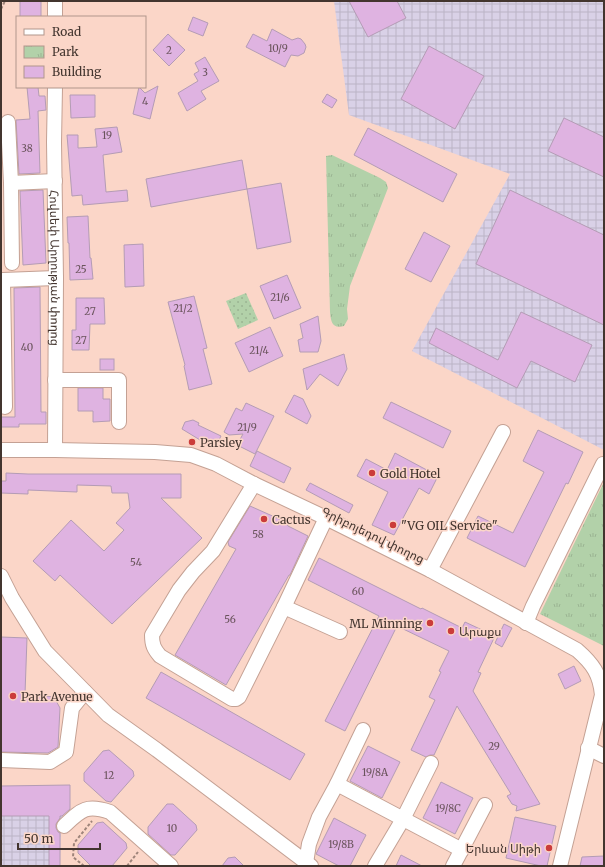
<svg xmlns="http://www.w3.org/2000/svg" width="605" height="867" font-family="Merriweather,'Noto Sans Armenian',serif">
<defs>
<pattern id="industrial-grid" width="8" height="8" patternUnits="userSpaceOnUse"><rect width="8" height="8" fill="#d9d1e7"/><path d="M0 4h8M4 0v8" fill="none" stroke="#bbb4c6"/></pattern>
<pattern id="park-tufts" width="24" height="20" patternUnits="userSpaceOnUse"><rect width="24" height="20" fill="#b2d1a9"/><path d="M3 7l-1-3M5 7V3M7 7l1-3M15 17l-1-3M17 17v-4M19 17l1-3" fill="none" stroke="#9ab492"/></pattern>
<pattern id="garden-dots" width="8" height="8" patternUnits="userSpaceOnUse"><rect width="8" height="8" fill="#b2d1a9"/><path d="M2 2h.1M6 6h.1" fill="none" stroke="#9ab492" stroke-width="1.8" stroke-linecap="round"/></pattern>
</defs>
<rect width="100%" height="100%" fill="#fbd6c8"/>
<g fill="url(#industrial-grid)">
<polygon points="334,1 604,1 604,450 412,351 510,174 349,115"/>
<polygon points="1,800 71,818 61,819 60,866 1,866"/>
</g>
<g fill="url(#park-tufts)">
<path d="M332,155L380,178L386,182L388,188L350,286L347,309L348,319L344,326C332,329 331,322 330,312L326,156Z"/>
<polygon points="604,482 604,646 540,614"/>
</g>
<polygon fill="url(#garden-dots)" points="246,293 258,320 238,329 226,301"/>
<g fill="#dfb3e1" stroke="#b49cb5">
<rect x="20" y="1" width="21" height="16"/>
<polygon points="349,1 397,1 406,18 368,37"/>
<polygon points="193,17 208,23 203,36 188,30"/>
<polygon points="272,29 292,40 298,38 301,39 305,44 306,47 304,53 298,56 291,55 285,67 246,47 253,34 267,41"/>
<polygon points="168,34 185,50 169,66 153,50"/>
<polygon points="429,46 484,76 455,129 401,99"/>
<polygon points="205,57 219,81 201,91 206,99 187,111 178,93 198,81 194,74 199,71 195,63"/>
<polygon points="158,86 150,119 133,114 139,87 145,93"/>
<polygon points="27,87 38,87 39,96 45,96 46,110 38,111 40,173 19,174 16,120 30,119"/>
<polygon points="327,94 337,100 332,108 322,102"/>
<polygon points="70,95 95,95 95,117 71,118"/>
<polygon points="564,118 604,137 604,177 548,151"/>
<polygon points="117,127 122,152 103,155 106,192 127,190 128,201 83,205 82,195 72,196 67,135 78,135 78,148 97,147 95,129"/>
<polygon points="368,128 457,174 443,202 354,155"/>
<polygon points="242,160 247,189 151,207 146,179"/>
<polygon points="281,183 291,242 257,249 247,189"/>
<polygon points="43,190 46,263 23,265 20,191"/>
<polygon points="510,190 604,235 604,325 476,264"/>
<polygon points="88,216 90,258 91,258 93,279 70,280 69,243 68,243 67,217"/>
<polygon points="424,232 450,246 431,282 405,269"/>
<polygon points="143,244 144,286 125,287 124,245"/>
<polygon points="287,275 301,308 274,319 260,286"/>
<polygon points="40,287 41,412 46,412 46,424 19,424 19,427 1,427 1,417 15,417 14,288"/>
<polygon points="194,296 207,348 203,349 212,384 189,390 184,366 185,365 168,302"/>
<polygon points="76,298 104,298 105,324 90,324 89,350 72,350 72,330 76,330"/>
<polygon points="521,312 592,345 575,382 531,361 517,388 429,343 436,328 498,360"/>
<polygon points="318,316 321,341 318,352 300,352 298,340 303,338 300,324"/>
<polygon points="270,327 283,356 249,372 235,343"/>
<polygon points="344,354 347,369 338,386 320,374 307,390 303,369"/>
<rect x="100" y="359" width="14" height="11"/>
<polygon points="78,388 103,388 103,399 110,399 110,421 93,422 93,411 78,411"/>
<polygon points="294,395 303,399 311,416 307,424 285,412"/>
<polygon points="391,402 451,431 443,448 383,418"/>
<polygon points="246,403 274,416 255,454 237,445 243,434 229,435 224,432 236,408 242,411"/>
<polygon points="193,420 199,423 198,425 221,436 215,448 205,443 182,429 185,422"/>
<polygon points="538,430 583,452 568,484 566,483 525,567 467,538 478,516 513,533 544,472 523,461"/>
<polygon points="257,451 291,468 284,483 250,466"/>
<polygon points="395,453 438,476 429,494 419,488 394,535 372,525 388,492 357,476 366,459 387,470"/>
<polygon points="6,473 28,474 181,474 181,498 161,498 202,538 112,624 60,575 55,581 33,561 71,520 104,551 124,530 116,523 130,508 128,493 112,493 111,486 77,485 77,492 28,490 28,494 1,493 1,481 6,481"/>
<polygon points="310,483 353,505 349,513 306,490"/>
<polygon points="250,506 286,522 288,526 308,536 290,575 289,575 226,685 175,655 236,549 229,546 228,542"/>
<polygon points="319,558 421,609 422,608 462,628 465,622 495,636 478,672 481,673 473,691 540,804 516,811 517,806 512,804 507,796 511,794 457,706 434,755 430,755 426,757 411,750 435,700 429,697 441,672 439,671 449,651 397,626 345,731 325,721 379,616 308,580"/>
<polygon points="504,624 512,628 502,647 495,643"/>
<polygon points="1,637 27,638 25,694 54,697 60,708 58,747 48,753 1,752"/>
<polygon points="574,666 581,681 565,689 558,674"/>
<polygon points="161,672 305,754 290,780 146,698"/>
<polygon points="368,746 400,762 382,798 350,781"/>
<polygon points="109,750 133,771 134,776 111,802 106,801 84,781 84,773 103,751"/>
<polygon points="441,782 473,798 455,834 423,818"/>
<polygon points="70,785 70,809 62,816 60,816 60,818 56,824 56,828 58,832 60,833 60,866 49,866 49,816 1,816 1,786"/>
<polygon points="167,804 173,804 196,825 197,830 175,855 171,855 148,834 148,827"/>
<polygon points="515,817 556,826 547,866 541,866 506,858"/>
<polygon points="334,818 366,835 350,866 339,866 316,854"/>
<polygon points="103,822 126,843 127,848 112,866 91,866 78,853 78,845 97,823"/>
<polygon points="401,855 422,866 396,866"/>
<polygon points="604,856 604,866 580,866 582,857"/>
<polygon points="235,857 244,866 222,866 228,858"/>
</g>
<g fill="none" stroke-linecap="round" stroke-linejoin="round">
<defs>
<g id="minor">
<polyline points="55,17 55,1"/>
<path id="s1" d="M55,87L54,142L56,278L55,450"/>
<polyline points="8,122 11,183 55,181"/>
<polyline points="11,183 12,263"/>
<polyline points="55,380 119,380 119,422"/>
<polyline points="5,407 3,280 56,278"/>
<path d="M1,450H55L155,452L191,455L216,464L254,484L326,518L430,570L577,650C593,664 600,674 602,695L560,866"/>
<path d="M254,484L213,551L193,572L179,590L152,635C152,645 154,649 160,656L232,699H236L239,697L284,607L326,518"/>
<polyline points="430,570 503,432"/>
<polyline points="1,576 12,598 45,651 108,715 157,750 311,866"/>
<polyline points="284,607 340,632"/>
<polyline points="526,623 533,606 603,464"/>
<polyline points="588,748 604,756"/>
<polyline points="1,760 50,762 66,752 72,708 85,692"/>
<polyline points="337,784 462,850"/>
<path d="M64,826C81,810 86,804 110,812L171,866"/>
<polyline points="306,863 309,844 319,817 337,784 363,730"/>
<polyline points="375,866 403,819 431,763"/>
<polyline points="453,866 485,805"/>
</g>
</defs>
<use href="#minor" stroke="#c4a194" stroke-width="16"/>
<g stroke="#9e847a" stroke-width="2" stroke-dasharray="3 2" stroke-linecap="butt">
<polyline points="1,9 5,1"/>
<polyline points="84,866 73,857 74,843 92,821"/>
<polyline points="127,866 138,852"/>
</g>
<use href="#minor" stroke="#fff" stroke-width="14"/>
</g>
<g fill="#cb3c3a" stroke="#fbd6c8" stroke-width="1.5">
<circle cx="192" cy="442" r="4"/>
<circle cx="372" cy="473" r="4"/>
<circle cx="264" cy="519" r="4"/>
<circle cx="393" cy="525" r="4"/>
<circle cx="430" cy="623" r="4"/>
<circle cx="451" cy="631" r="4"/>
<circle cx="13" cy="696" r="4"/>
<circle cx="549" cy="848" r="4"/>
</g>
<g text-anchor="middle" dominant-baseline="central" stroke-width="3" stroke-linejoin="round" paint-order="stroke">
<g font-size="10" fill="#6a545c">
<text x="278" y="48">10/9</text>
<text x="169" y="50">2</text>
<text x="205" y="72">3</text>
<text x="145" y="101">4</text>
<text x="107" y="135">19</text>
<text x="27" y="148">38</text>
<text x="81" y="269">25</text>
<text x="280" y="297">21/6</text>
<text x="183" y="308">21/2</text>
<text x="90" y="311">27</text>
<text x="81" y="340">27</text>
<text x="27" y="347">40</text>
<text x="259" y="350">21/4</text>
<text x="247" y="427">21/9</text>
<text x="258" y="534">58</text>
<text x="136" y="562">54</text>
<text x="358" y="591">60</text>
<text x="230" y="619">56</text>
<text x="494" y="746">29</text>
<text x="375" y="772">19/8A</text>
<text x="109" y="775">12</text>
<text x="448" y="808">19/8C</text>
<text x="172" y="828">10</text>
<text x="341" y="844">19/8B</text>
</g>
<g font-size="12" fill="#43352f" stroke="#fbd6c8">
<text stroke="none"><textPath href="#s1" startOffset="181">Հովսեփ Արղության փողոց</textPath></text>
<text transform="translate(373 535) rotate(26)">Գրիբոյեդով փողոց</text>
</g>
<g font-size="12" fill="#43352f" stroke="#fbd6c8" text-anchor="start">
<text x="200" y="442">Parsley</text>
<text x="380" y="473">Gold Hotel</text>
<text x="272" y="519">Cactus</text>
<text x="401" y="525">"VG OIL Service"</text>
<text x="422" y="623" text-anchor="end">ML Minning</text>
<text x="459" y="631">Արաքս</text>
<text x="21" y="696">Park Avenue</text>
<text x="541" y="848" text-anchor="end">Երևան Սիթի</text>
</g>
</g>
<rect width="605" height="867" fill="none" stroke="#43352f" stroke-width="4"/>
<rect x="16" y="16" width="130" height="72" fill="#fbd6c8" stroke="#b1968b"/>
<rect x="24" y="29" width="20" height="6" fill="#ffffff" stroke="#b1968b"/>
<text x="52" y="36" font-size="12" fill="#43352f">Road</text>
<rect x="24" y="46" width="20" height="12" fill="url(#park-tufts)" stroke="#b1968b"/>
<text x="52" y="56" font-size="12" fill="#43352f">Park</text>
<rect x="24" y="66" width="20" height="12" fill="#dfb3e1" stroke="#b1968b"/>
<text x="52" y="76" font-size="12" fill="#43352f">Building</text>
<path d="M18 843v6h82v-6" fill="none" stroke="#43352f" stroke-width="2"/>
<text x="24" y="843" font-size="12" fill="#43352f" stroke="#fbd6c8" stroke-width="3" paint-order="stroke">50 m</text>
</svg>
